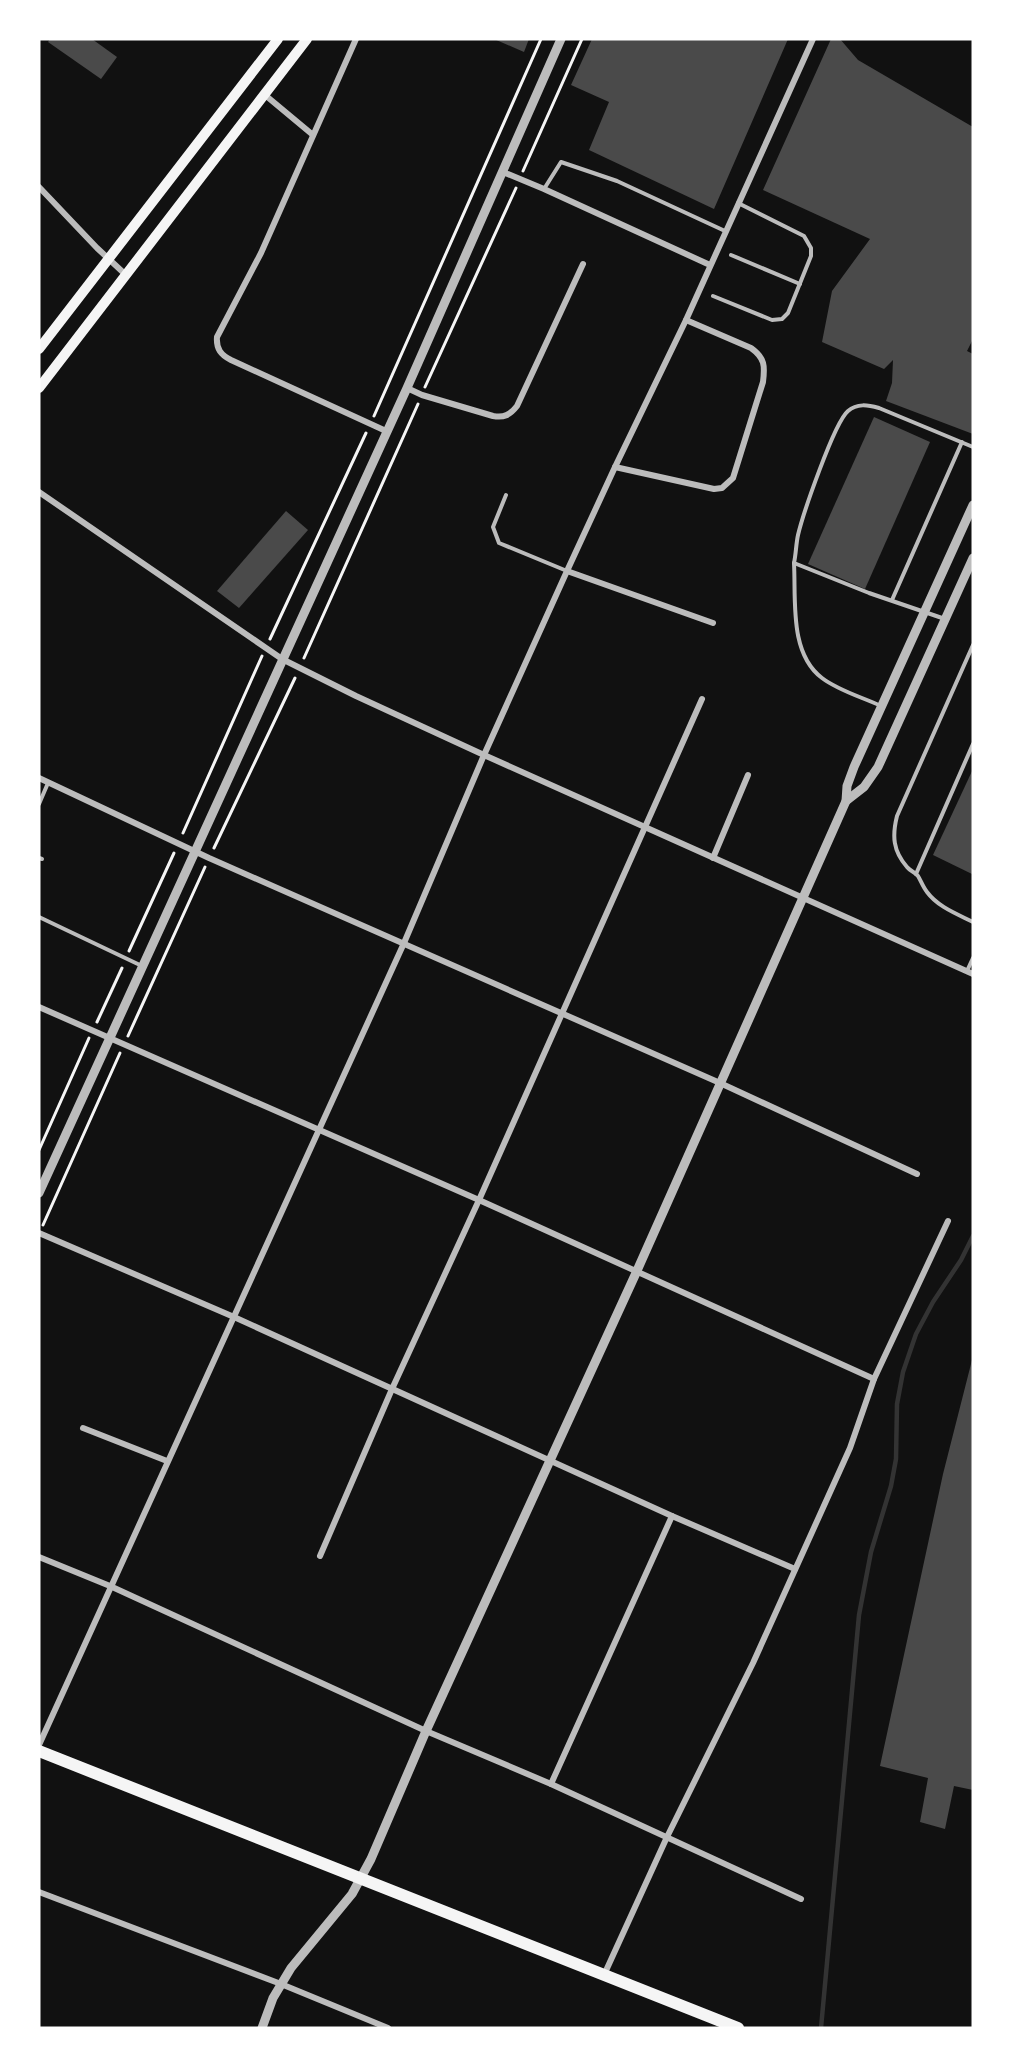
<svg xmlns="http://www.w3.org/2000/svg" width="1012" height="2067" font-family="Karla,sans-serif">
<rect width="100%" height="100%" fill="#111"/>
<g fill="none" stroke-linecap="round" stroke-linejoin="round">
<polyline stroke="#333" stroke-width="4.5" points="821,2028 859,1615 871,1552 891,1486 896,1459 897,1404 903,1372 916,1334 933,1302 961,1260 973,1236"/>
</g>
<g fill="#4a4a4a">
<polygon points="50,39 92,39 117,57 101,79 48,42"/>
<polygon points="494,39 529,39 524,52"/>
<polygon points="592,39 788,39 714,209 589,150 609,102 571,85"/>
<polygon points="831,39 840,39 858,60 973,127 973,339 967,351 973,354 973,434 886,401 892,383 893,360 884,369 822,342 832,291 870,239 763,190"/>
<polygon points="874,417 930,442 865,589 808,564"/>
<polygon points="286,511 308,530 239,608 217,591"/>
<polygon points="973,769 973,872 972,874 933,855"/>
<polygon points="972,1360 973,1790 954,1786 945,1829 920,1822 928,1778 880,1766 943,1474"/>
</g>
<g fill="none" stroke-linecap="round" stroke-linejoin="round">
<g stroke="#f5f5f5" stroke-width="3">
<polyline points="523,171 582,39"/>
<polyline points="425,387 516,188"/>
<polyline points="374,416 541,39"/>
<polyline points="270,639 366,433"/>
<polyline points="304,658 418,404"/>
<polyline points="183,833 262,656"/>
<polyline points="214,848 295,678"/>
<polyline points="129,951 174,853"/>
<polyline points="97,1022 122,968"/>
<polyline points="128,1036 205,867"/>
<polyline points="39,1150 89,1038"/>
<polyline points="43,1225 120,1053"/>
</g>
<g stroke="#bcbcbc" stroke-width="4">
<polyline points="544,189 561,162 617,181 725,231"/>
<polyline points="731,255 800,284"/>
<polyline points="713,296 772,320 782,319 788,313 811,256 811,248 804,236 738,203"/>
<polyline points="506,495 493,527 499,543 567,571"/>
<path d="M794,563C796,600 789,653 822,678C839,691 862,697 881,706"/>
<polyline points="892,600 962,442"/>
<path d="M945,619L869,593L794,563C796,554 796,544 798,535C803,514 834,423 848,411C857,403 868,405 879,408L973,447"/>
<path d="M973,645L897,816C892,836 893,851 907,867C910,871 915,872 918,876C921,881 923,887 927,892C938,907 957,914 973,922"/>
<polyline points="39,804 48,783"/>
<polyline points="39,858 42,859"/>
<polyline points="916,874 973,744"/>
<polyline points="39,917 142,966"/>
<polyline points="967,971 973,958"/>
</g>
<g stroke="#bcbcbc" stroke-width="6">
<path d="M356,39L261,253L217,337C216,349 221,355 231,360L386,431"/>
<polyline points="265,95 313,135"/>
<polyline points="503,172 544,189 710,265"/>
<polyline points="39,187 97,248 126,275"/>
<path d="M407,388L422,395L493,416C504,418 510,415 517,406L583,264"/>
<path d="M615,467L714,489L722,488L733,478L763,382C765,366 765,358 751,348L686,320"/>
<polyline points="39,492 266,648 282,659 356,696 484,755 973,974"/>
<polyline points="567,571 713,623"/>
<polyline points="39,778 209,858 720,1083 917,1174"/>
<polyline points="713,858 748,775"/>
<polyline points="39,1007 479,1200 874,1379"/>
<polyline points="39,1233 234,1317 672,1516 795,1569"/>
<polyline points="83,1428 167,1461"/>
<polyline points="320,1556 392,1389 479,1200 702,699"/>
<polyline points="39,1557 110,1586 426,1731 551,1784 801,1899"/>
<polyline points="39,1745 404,943 484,755 567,571 615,467 686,320 813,39"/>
<polyline points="551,1784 672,1516"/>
<polyline points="39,1892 281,1984 388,2028"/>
<polyline points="604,1975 667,1837 753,1663 850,1448 874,1379 948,1221"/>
</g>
<g stroke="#bcbcbc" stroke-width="9">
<polyline points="846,801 864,787 878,767 973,558"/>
<polyline points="39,1193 407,388 561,39"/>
<polyline points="262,2028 273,1998 291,1968 352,1894 371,1859 426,1731 636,1273 846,801 847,786 854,767 973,505"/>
</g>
<g stroke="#f5f5f5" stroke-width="10">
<polyline points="39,349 278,39"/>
<polyline points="39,388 307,39"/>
</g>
<polyline stroke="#f5f5f5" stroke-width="12" points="39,1751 738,2028"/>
</g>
<rect width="1012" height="2067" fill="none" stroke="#ffffff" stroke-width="81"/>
</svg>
